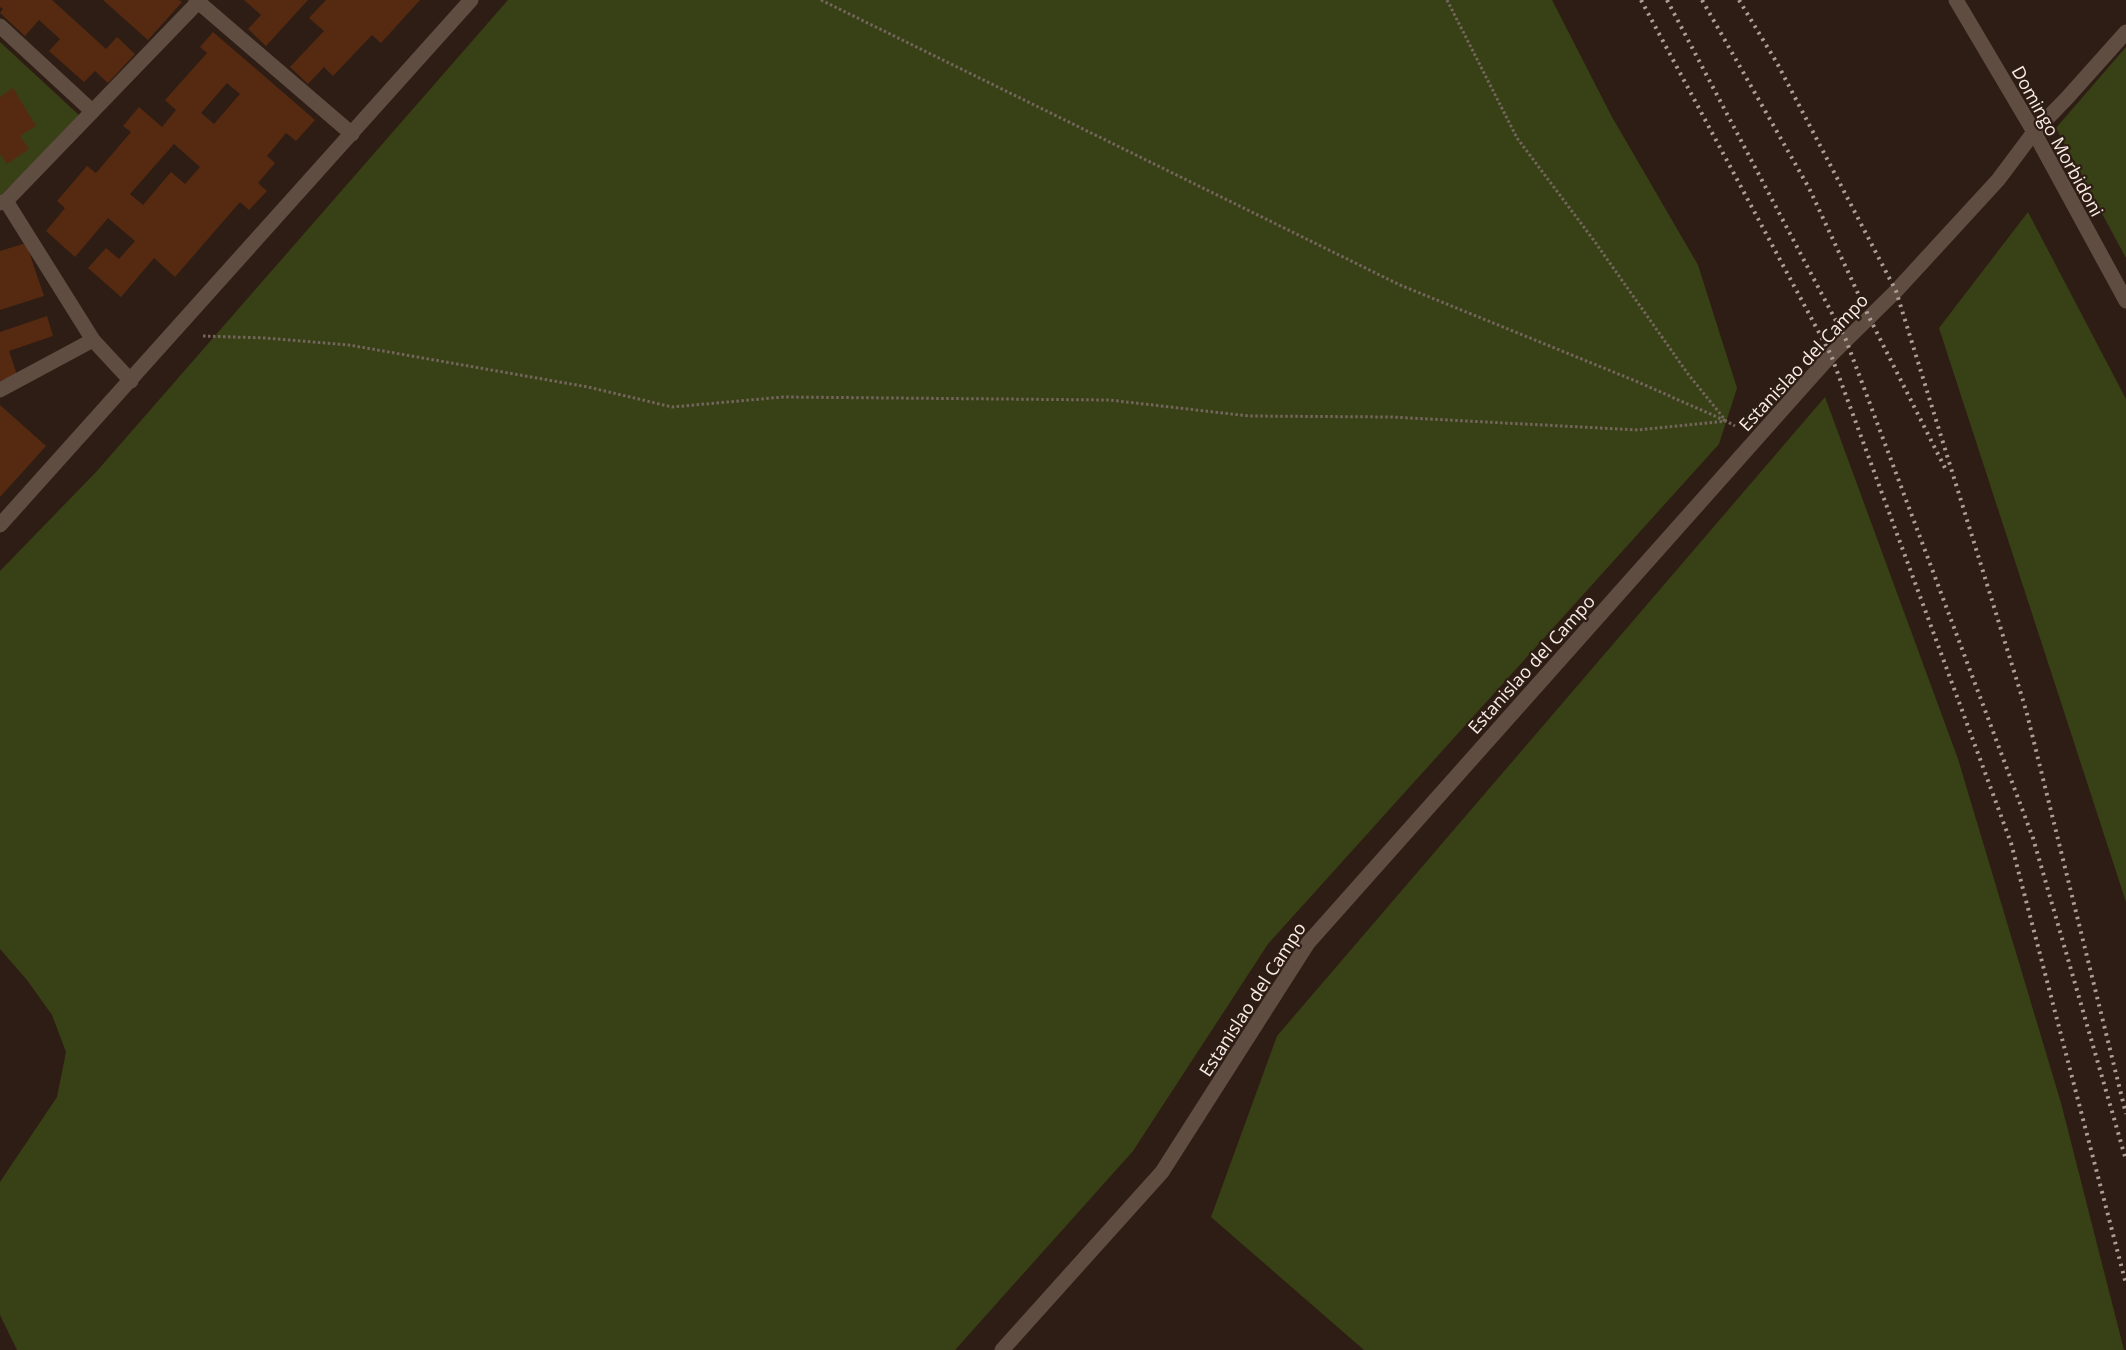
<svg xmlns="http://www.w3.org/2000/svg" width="2126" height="1350" font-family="'Open Sans',sans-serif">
<rect width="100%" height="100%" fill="#2e1d14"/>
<g fill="#384115">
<polygon points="508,0 1552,0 1612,117 1698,265 1737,388 1719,444 1268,944 1133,1151 955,1350 17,1350 0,1315 0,1182 57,1097 66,1052 52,1015 27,980 0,949 0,571 97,471"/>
<polygon points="0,42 80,116 0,196"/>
<polygon points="2126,47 2126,258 2056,128"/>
<polygon points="2028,212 2126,399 2126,902 1939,328"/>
<polygon points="1825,397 1958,759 2061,1103 2124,1350 1364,1350 1211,1217 1277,1036"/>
</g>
<g fill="#552a11" fill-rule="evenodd">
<polygon points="0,0 52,0 106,49 117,37 135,54 108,83 95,71 84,82 49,51 60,39 39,20 25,36 0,13 3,9 0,7"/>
<polygon points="103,0 179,0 182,2 148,40"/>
<polygon points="244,0 308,0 266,46 248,29 261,15"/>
<polygon points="326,0 420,0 381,43 372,35 333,76 324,67 308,84 290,67 324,31 309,18"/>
<path d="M213,32L315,120L296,141L286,133L267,156L275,163L258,183L267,191L249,210L240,202L175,277L154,258L121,297L88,268L106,248L119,259L135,241L108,218L75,257L46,231L65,208L57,201L87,166L96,173L131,132L123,126L139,107L162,127L176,110L165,100L207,53L200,47ZM227,83L240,94L214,124L201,113ZM174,144L200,167L185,184L171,172L143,205L130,194Z"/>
<polygon points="13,88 36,126 20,136 29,149 7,164 0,154 0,97"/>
<polygon points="26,243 44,296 0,310 0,251"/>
<polygon points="47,316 53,336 9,351 17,375 0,381 0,332"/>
<polygon points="0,405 46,446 0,497"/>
</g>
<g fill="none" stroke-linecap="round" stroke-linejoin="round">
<g stroke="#74655d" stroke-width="3" stroke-dasharray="2.5 2.5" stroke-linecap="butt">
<polyline points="821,0 1400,285 1638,382 1726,421"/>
<polyline points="1447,0 1517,138 1595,242 1688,374 1726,421 1735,426"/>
<polyline points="203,336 265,338 349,345 588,387 672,407 783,397 1109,400 1249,416 1391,417 1638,430 1726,421"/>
</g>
<g stroke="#604d42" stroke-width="15">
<polyline points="196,0 352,134"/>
<polyline points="0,26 92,111"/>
<polyline points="6,201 93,340 131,381"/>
<polyline points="0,390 93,340"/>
</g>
<g stroke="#604d42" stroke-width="15">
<polyline points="1956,0 2034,132 2126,301"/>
<polyline points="0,203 6,201 200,0"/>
<polyline points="0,525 471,0"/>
<polyline points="1002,1350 1162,1172 1308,943 1831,355 1896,291 1998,180 2034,132 2067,98 2126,32"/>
</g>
<g stroke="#ac9e97" stroke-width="4" stroke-dasharray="2.5 5" stroke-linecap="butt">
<polyline points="1641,0 1831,355 2011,843 2126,1284"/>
<polyline points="1667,0 1846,340 2033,838 2126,1160"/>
<polyline points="1702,0 1809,188 1869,317 1946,470"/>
<polyline points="1739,0 1777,63 1896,291 2026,710 2126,1114"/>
</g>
</g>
<g text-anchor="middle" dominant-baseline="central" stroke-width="4.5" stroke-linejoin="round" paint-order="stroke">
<g font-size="18" fill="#f9ede7" stroke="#2e1d14">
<text transform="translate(2058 141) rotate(61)">Domingo Morbidoni</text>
<text transform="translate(1803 362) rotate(-47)">Estanislao del Campo</text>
<text transform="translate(1531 664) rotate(-48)">Estanislao del Campo</text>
<text transform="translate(1252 999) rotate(-57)">Estanislao del Campo</text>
</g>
</g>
</svg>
